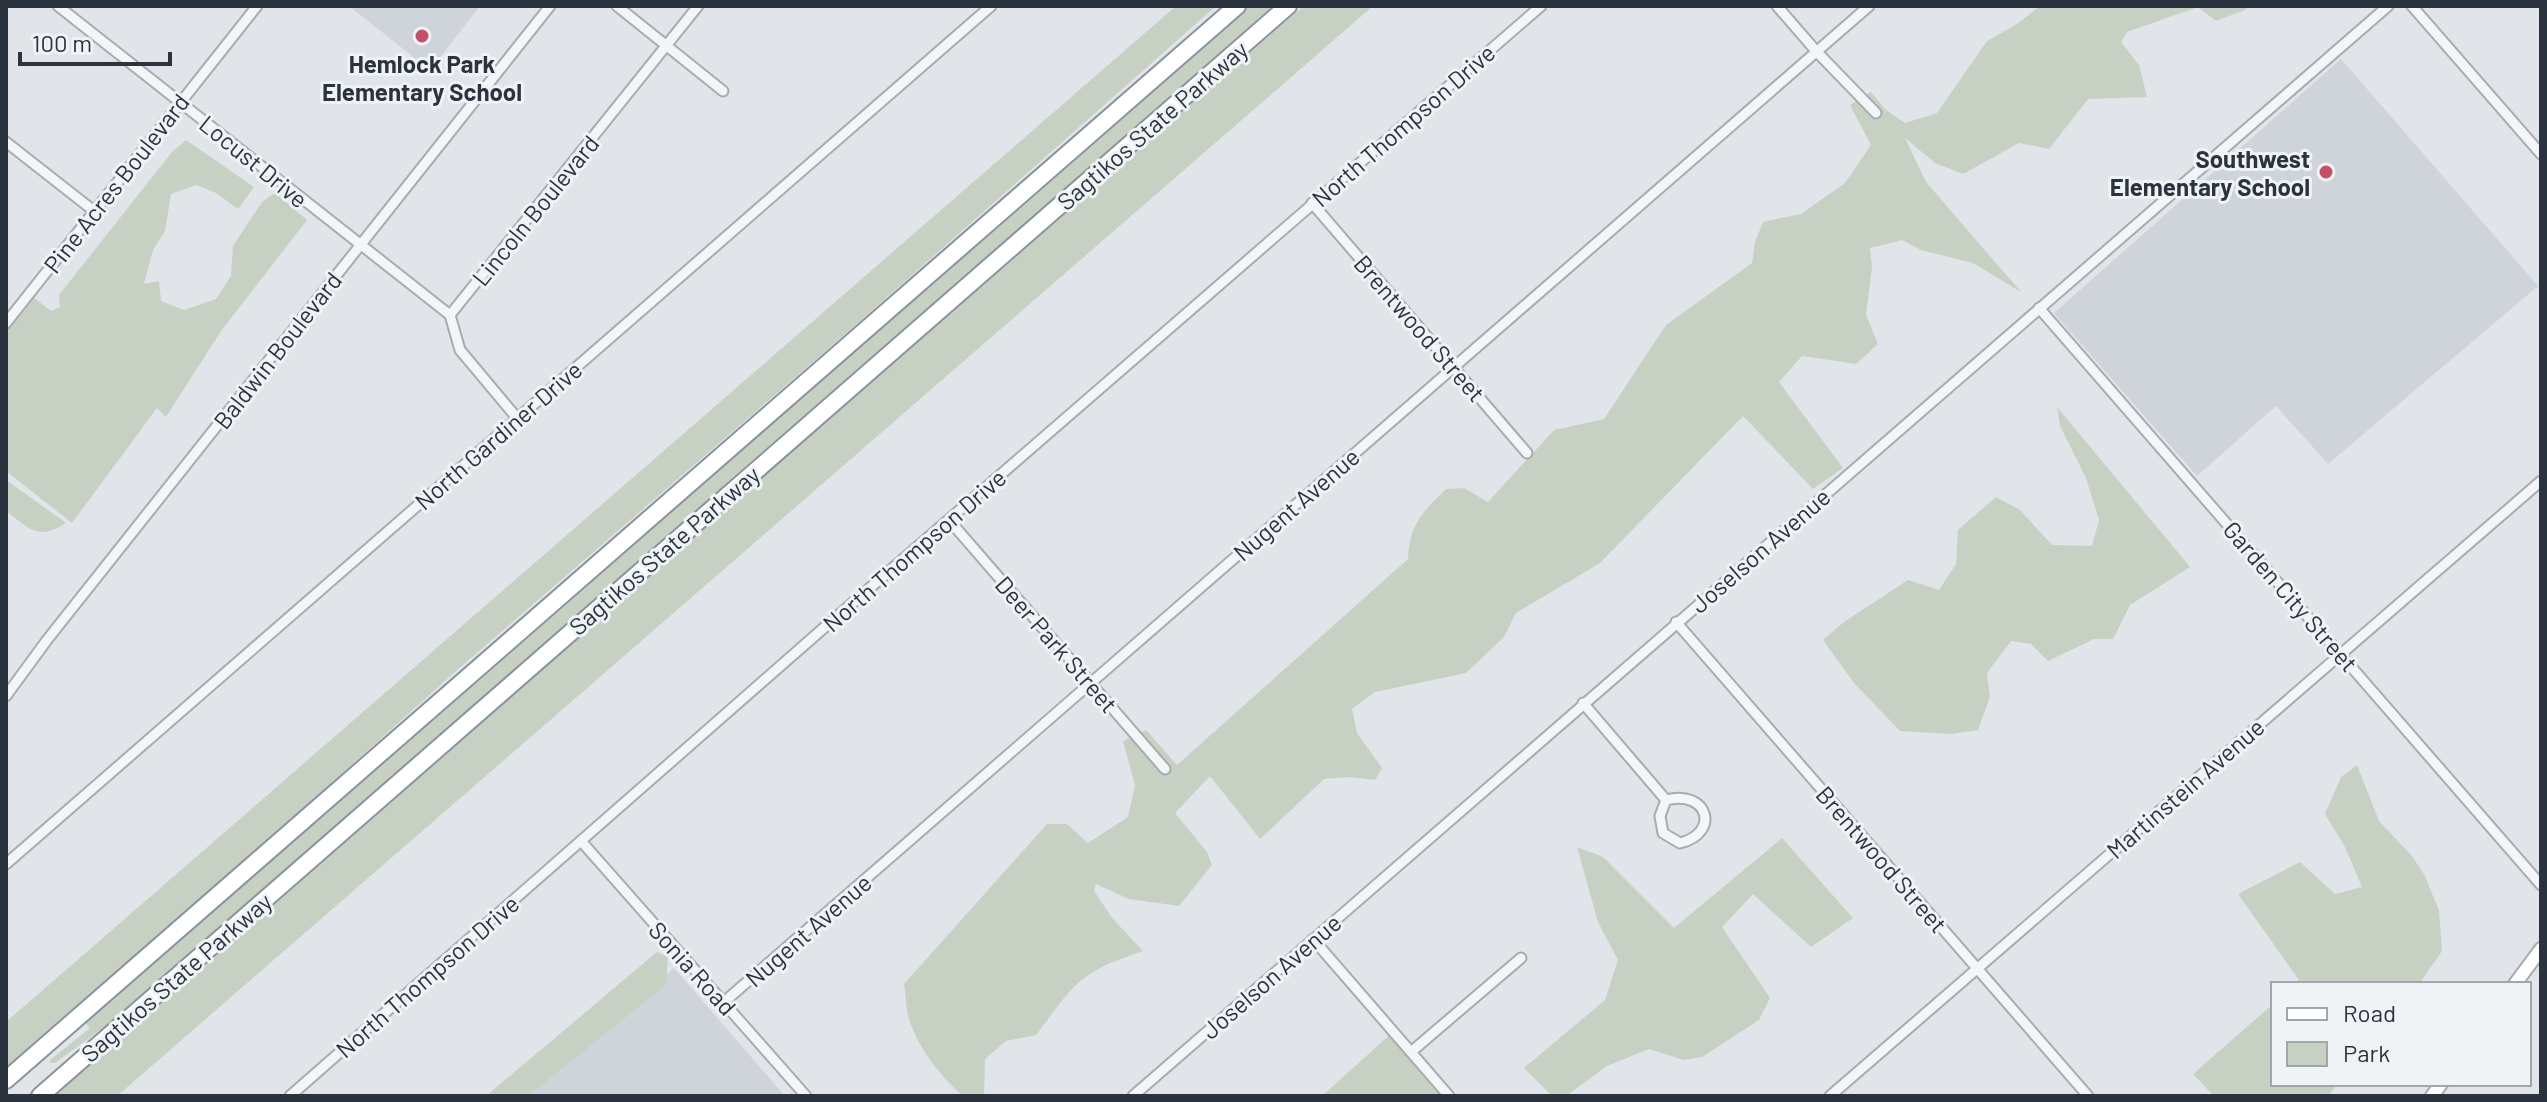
<svg xmlns="http://www.w3.org/2000/svg" width="2547" height="1102" font-family="Barlow,sans-serif">
<rect width="100%" height="100%" fill="#e1e4e8"/>
<g fill="#cfd4da">
<polygon points="349,6 480,6 430,70"/>
<polygon points="2341,59 2538,286 2328,464 2276,406 2197,476 2054,313"/>
<polygon points="674,968 785,1096 522,1096"/>
</g>
<g fill="#c7d1c3">
<polygon points="1176,6 1216,6 859,322 456,671 260,847 6,1067 6,1022"/>
<polygon points="1246,6 1280,6 307,852 110,1027 107,1025 55,1063 50,1063 50,1060 90,1028 83,1020"/>
<polygon points="1304,6 1373,6 117,1096 49,1096"/>
<path d="M2040,6H2245L2247,9L2216,21L2198,7L2127,32L2121,42L2139,65L2147,97L2088,99L2049,149L2019,143L1963,174L1935,163L1905,138L1926,182L2021,292L1973,263L1921,250L1902,240L1870,248L1872,267L1866,315L1878,344L1856,364L1802,356L1779,382L1843,468L1813,489L1743,416L1600,563L1516,613L1504,637L1466,673L1375,692L1352,709L1357,733L1382,768L1375,780L1349,777L1324,779L1260,839L1210,776L1175,813L1207,852L1212,865L1179,906L1129,899L1096,884L1094,891L1113,919L1143,951C1117,960 1090,969 1071,990C1059,1003 1048,1020 1036,1035L1006,1041L985,1059L984,1096H963C942,1078 919,1049 910,1022C906,1011 906,996 904,984L1047,824H1067L1088,843L1128,817L1135,785L1123,741L1146,730L1177,765L1408,559C1410,523 1422,513 1446,489L1464,488L1488,502L1554,430L1604,419L1666,325L1752,263L1755,242L1763,222L1801,214L1845,183L1871,145L1850,105L1871,92L1886,110L1905,123L1937,113L1987,41L2017,24Z"/>
<polygon points="186,140 254,187 238,209 216,193 196,185 171,194 165,231 153,250 144,284 159,281 161,301 184,310 216,299 231,276 233,246 262,202 275,193 307,220 221,331 166,417 157,408 72,523 6,471 6,323 29,294 51,311 60,307 59,295 172,152"/>
<polygon points="2057,407 2190,567 2130,605 2113,639 2094,639 2048,661 2031,644 2011,641 1987,673 1990,697 1978,730 1952,734 1900,731 1854,683 1823,640 1844,622 1908,580 1939,590 1956,564 1958,530 1996,497 2020,510 2052,545 2092,546 2099,520 2086,478 2060,426"/>
<path d="M6,480L66,523C38,541 30,529 6,511Z"/>
<polygon points="2357,765 2379,821 2412,856 2425,876 2439,911 2442,951 2419,984 2296,984 2299,980 2238,894 2300,862 2335,894 2362,887 2345,847 2325,814 2341,777"/>
<polygon points="1782,838 1853,918 1811,947 1753,894 1722,927 1770,998 1759,1020 1702,1057 1684,1060 1649,1049 1607,1066 1566,1096 1552,1096 1524,1068 1605,1000 1618,960 1598,922 1577,847 1603,857 1674,928"/>
<polygon points="657,952 668,957 666,985 528,1096 486,1096"/>
<polygon points="2273,1004 2273,1084 2337,1084 2328,1096 2214,1096 2193,1074"/>
<polygon points="1394,1031 1453,1096 1322,1096"/>
</g>
<g fill="none" stroke-linecap="round" stroke-linejoin="round">
<defs>
<g id="street">
<polyline points="58,6 450,315"/>
<polyline points="617,6 723,91"/>
<polyline points="1777,6 1816,51 1876,113"/>
<polyline points="2412,6 2541,154"/>
<polyline points="6,142 94,211"/>
<polyline points="1312,203 1527,453"/>
<polyline points="2039,308 2541,885"/>
<polyline points="6,323 257,6"/>
<polyline points="517,418 460,350 450,315 698,6"/>
<polyline points="949,520 1165,769"/>
<polyline points="1676,622 2088,1096"/>
<polyline points="6,696 47,640 550,6"/>
<path d="M1583,703L1666,800L1660,816L1663,833L1680,843C1721,833 1708,789 1666,800"/>
<polyline points="581,841 806,1096"/>
<polyline points="6,864 991,6"/>
<polyline points="1313,939 1449,1096"/>
<polyline points="724,1002 1869,6"/>
<polyline points="1411,1052 1521,958"/>
<polyline points="290,1096 818,633 1541,6"/>
<polyline points="1133,1096 2388,6"/>
<polyline points="1830,1096 2541,481"/>
</g>
<g id="secondary">
<polyline points="2515,984 2541,949"/>
<polyline points="2432,1096 2441,1084"/>
</g>
<g id="highway">
<polyline points="6,1080 1237,6"/>
<polyline points="40,1096 1288,6"/>
</g>
</defs>
<use href="#street" stroke="#a7abb2" stroke-width="13"/>
<use href="#secondary" stroke="#a7abb2" stroke-width="16"/>
<use href="#highway" stroke="#8a939d" stroke-width="20"/>
<use href="#street" stroke="#f3f5f7" stroke-width="9"/>
<use href="#secondary" stroke="#fff" stroke-width="12"/>
<use href="#highway" stroke="#fff" stroke-width="16"/>
</g>
<g fill="#c15269" stroke="#f0f3f6" stroke-width="3">
<circle cx="422" cy="36" r="8"/>
<circle cx="2326" cy="172" r="8"/>
</g>
<g text-anchor="middle" dominant-baseline="central" stroke-width="6" stroke-linejoin="round" paint-order="stroke">
<g font-size="24" font-weight="bold" fill="#2b333e" stroke="#f0f3f6">
<text x="422" y="63">Hemlock Park<tspan x="422" dy="28">Elementary School</tspan></text>
<text x="2310" y="158" text-anchor="end">Southwest<tspan x="2310" dy="28">Elementary School</tspan></text>
</g>
<g font-size="24" fill="#2b333e" stroke="#f0f3f6">
<text transform="translate(1152 125) rotate(-41)">Sagtikos State Parkway</text>
<text transform="translate(1403 125) rotate(-41)">North Thompson Drive</text>
<text transform="translate(254 161) rotate(39)">Locust Drive</text>
<text transform="translate(116 183) rotate(-52)">Pine Acres Boulevard</text>
<text transform="translate(535 210) rotate(-51)">Lincoln Boulevard</text>
<text transform="translate(1420 328) rotate(49)">Brentwood Street</text>
<text transform="translate(277 350) rotate(-52)">Baldwin Boulevard</text>
<text transform="translate(498 435) rotate(-41)">North Gardiner Drive</text>
<text transform="translate(1296 504) rotate(-41)">Nugent Avenue</text>
<text transform="translate(664 550) rotate(-41)">Sagtikos State Parkway</text>
<text transform="translate(914 550) rotate(-41)">North Thompson Drive</text>
<text transform="translate(1760 550) rotate(-41)">Joselson Avenue</text>
<text transform="translate(2291 596) rotate(49)">Garden City Street</text>
<text transform="translate(1057 644) rotate(49)">Deer Park Street</text>
<text transform="translate(2185 788) rotate(-41)">Martinstein Avenue</text>
<text transform="translate(1882 859) rotate(49)">Brentwood Street</text>
<text transform="translate(808 930) rotate(-41)">Nugent Avenue</text>
<text transform="translate(693 968) rotate(48)">Sonia Road</text>
<text transform="translate(427 976) rotate(-41)">North Thompson Drive</text>
<text transform="translate(1271 976) rotate(-41)">Joselson Avenue</text>
<text transform="translate(176 977) rotate(-41)">Sagtikos State Parkway</text>
</g>
</g>
<rect width="2547" height="1102" fill="none" stroke="#2b333e" stroke-width="16"/>
<rect x="2271" y="982" width="260" height="104" fill="#f0f3f6" stroke="#a1a6ac" stroke-width="2"/>
<rect x="2287" y="1008" width="40" height="12" fill="#ffffff" stroke="#a1a6ac" stroke-width="2"/>
<text x="2343" y="1022" font-size="24" fill="#2b333e">Road</text>
<rect x="2287" y="1042" width="40" height="24" fill="#c7d1c3" stroke="#a1a6ac" stroke-width="2"/>
<text x="2343" y="1062" font-size="24" fill="#2b333e">Park</text>
<path d="M20 52v12h150v-12" fill="none" stroke="#2b333e" stroke-width="4"/>
<text x="32" y="52" font-size="24" fill="#2b333e" stroke="#f0f3f6" stroke-width="6" paint-order="stroke">100 m</text>
</svg>
